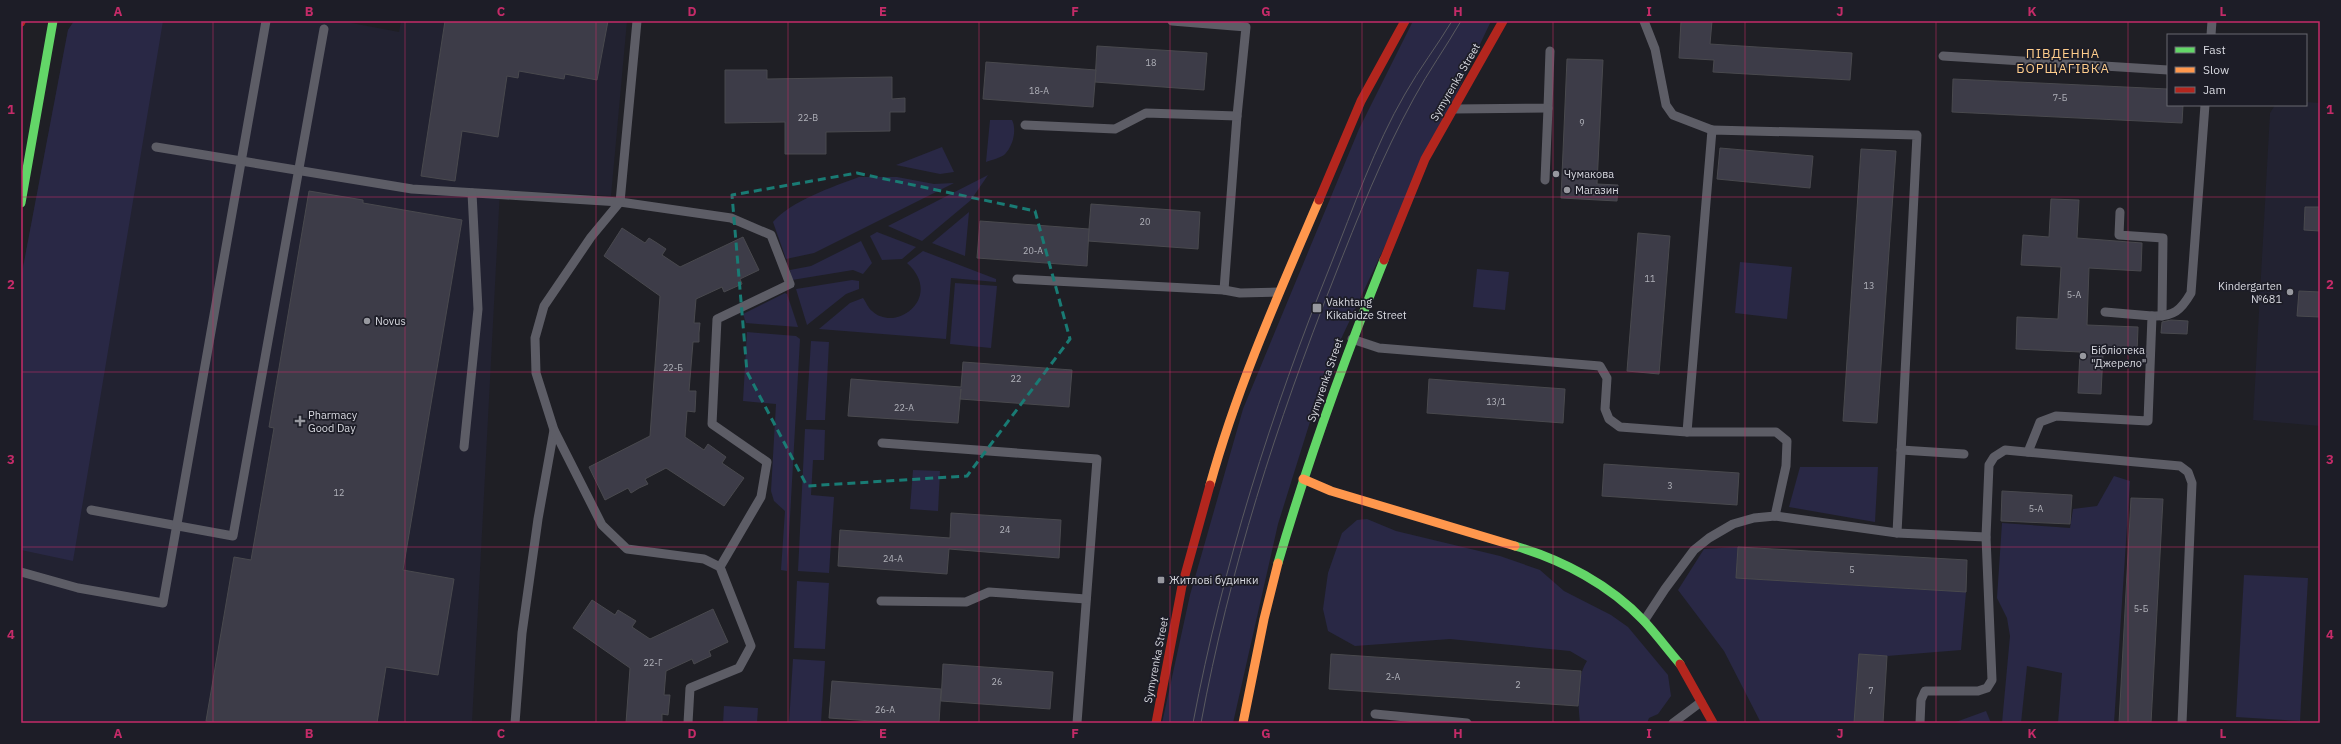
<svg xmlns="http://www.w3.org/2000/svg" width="2341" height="744" font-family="'IBM Plex Sans',sans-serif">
<rect width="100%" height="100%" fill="#1f1f25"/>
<g fill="#222231">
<polygon points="74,21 341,21 399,32 401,21 627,21 611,196 500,190 472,723 21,723 21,278 68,30"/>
<polygon points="2306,102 2320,103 2320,426 2253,420 2270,113 2275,105 2306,105"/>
</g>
<g fill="#292845">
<polygon points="74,21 163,21 73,561 21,550 21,278 68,30"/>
<polygon points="1413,21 1491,21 1341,339 1314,409 1278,524 1233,723 1162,723 1190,595 1243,409 1359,129"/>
<path d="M990,120H1012C1017,130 1013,147 1004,155C1000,158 991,160 986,162Z"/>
<polygon points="942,147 954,172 940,174 896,165"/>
<polygon points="988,175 971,200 922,241 888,226"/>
<path d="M859,177H897L934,184L954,183L814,253L786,259L773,222C791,201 832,187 859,177Z"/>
<polygon points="969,212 965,256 932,243"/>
<polygon points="877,232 916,247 902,259 882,260 870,236"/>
<polygon points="861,241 872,263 863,274 853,270 792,280 790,270 811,266"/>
<path d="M923,251L996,279V282L951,278L946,339L819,329L850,303L863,298C866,302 868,308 872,311C897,334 944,296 907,263Z"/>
<polygon points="1740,262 1792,267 1787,319 1735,313"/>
<polygon points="1477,269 1509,272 1505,310 1473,307"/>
<polygon points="852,280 859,281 859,289 846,294 807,325 796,289"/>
<polygon points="955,283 997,286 991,348 950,344"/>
<polygon points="785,293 787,294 798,327 746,323 743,314"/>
<polygon points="747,332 796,336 800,339 787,571 781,570 785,511 774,501 771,491 776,404 743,401"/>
<polygon points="811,341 829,342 825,420 806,420"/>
<polygon points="805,429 825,430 824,460 813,460 811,495 834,497 829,573 798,571"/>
<polygon points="1800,467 1878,467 1875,522 1789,507"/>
<polygon points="913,470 940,471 938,511 910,509"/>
<polygon points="2114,476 2130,481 2114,723 2058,723 2062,673 2027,666 2021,723 2002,723 2010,636 2007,618 1997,598 2002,523 2070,528 2073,509 2097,506"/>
<path d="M1367,519L1396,531L1500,556L1540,570L1564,591L1611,615L1628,627L1668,675L1671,696L1658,714L1649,718L1647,723H1580C1578,703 1576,678 1587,661L1570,651L1450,639L1355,646L1328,631L1323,609L1328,573L1342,533L1357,520Z"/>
<polygon points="1738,547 1736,578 1966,592 1961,650 1887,656 1859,654 1854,723 1761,723 1724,651 1678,590 1704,549"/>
<polygon points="2244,575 2308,578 2300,721 2236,717"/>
<polygon points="797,581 829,583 825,649 794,648"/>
<polygon points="793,659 825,661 821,723 789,723"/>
<polygon points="724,706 758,708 757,723 723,723"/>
<polygon points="1986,711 1991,723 1953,723"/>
</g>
<g fill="#3d3c48" stroke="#49494e">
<polygon points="445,21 608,21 597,80 565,74 564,79 519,71 518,78 507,76 498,137 462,131 455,181 421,176"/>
<polygon points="1681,21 1712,21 1710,44 1852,53 1850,80 1713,72 1714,60 1679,58"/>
<polygon points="1097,46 1207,53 1204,90 1095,82"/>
<polygon points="1567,59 1603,60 1597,184 1618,185 1617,201 1561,198"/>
<polygon points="986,62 1096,70 1093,107 983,99"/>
<polygon points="725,70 767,70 767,79 892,77 892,99 905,98 905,112 890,112 890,131 826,132 826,154 785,154 785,122 725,123"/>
<polygon points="1953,79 2168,89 2168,105 2183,105 2182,123 1952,112"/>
<polygon points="1720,148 1813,156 1810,188 1717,179"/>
<polygon points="1861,149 1896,151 1877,423 1843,421"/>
<polygon points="309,191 363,200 363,203 462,220 403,570 454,579 438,675 386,667 377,723 218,723 206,721 234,557 251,560 274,428 269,427"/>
<polygon points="2051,199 2079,200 2077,238 2142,243 2141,271 2089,268 2087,325 2138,327 2137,354 2103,353 2101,394 2078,393 2080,352 2016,349 2017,317 2058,319 2061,267 2021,265 2023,235 2049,237"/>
<polygon points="1091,204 1200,212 1198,249 1088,241"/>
<polygon points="2305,207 2320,207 2320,231 2304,230"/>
<polygon points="980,221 1089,229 1087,266 977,258"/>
<polygon points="622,228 645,243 649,238 657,243 666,249 662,255 680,267 743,237 759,270 740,279 742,284 724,292 722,287 696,299 694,323 700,323 699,333 699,342 693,342 689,391 696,391 695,412 687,411 685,437 704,450 708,444 726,457 722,463 744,478 724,506 666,468 645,479 648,484 639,488 631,493 628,488 605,500 589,467 650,436 660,296 604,256"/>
<polygon points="1638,233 1670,236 1659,374 1627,371"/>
<polygon points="2299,291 2320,292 2320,317 2297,316"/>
<polygon points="2171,320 2188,321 2187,334 2161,333 2162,322"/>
<polygon points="963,362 1072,370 1069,407 960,399 961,389 958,423 848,416 851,379 961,387"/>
<polygon points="1429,379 1565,389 1563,423 1427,413"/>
<polygon points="1604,464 1739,473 1737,505 1602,496"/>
<polygon points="2002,491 2072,495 2070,524 2001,521"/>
<polygon points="2131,498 2163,499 2151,723 2119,723"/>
<polygon points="951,513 1061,520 1059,558 949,549 947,574 838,566 840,530 950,538"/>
<polygon points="1738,547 1967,560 1966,592 1736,578"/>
<polygon points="592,600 615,615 618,610 636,621 632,627 650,639 713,609 728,642 709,651 711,656 702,660 694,664 692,659 666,671 664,695 670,695 668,715 662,714 662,723 626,723 630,668 573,628"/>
<polygon points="1331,654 1581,671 1578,706 1329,689"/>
<polygon points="1859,654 1887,656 1883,723 1854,723"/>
<polygon points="943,664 1053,672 1050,709 941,701"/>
<polygon points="832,681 941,689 939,723 900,723 829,718"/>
</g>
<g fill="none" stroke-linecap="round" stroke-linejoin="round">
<g stroke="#5d5d66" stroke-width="9">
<polyline points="637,21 620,202 731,218 771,235 790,284 717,319 712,424 767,462 761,497 720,567"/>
<polyline points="1172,21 1246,27 1237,116 1224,290"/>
<polyline points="1644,21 1655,49 1666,105 1673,115 1712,130"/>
<polyline points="2211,35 2212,21"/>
<polyline points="1943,56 2168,70"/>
<polyline points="1455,109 1548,108 1550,51"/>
<polyline points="1025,125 1115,129 1146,113 1237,116"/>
<polyline points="156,147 412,189 620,202 591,237 544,306 535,338 536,373 554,430 538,519 522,633 515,723"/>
<polyline points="1545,180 1548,108"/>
<polyline points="2120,212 2119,235 2163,238 2162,316"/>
<polyline points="1017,279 1224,290 1240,293 1279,292"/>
<path d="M2152,316C2174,317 2181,310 2191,293L2205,105"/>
<polyline points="1352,339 1379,348 1600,366 1607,378 1605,409 1609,419 1620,427 1687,432 1776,432 1787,441 1786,466 1775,516"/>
<polyline points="554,430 602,525 627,549 704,559 720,567 751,646 739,668 690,688 688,723"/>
<polyline points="1687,432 1712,130 1917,135 1897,533"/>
<polyline points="882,443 1097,459 1077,723"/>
<polyline points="464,447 478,309 472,193"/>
<polyline points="1901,450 1964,454"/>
<polyline points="2028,452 2040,422 2056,416 2148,421 2152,316 2105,312"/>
<polyline points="91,510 233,536 324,29"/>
<polyline points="21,572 78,588 163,603 266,21"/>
<polyline points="881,601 966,602 989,592 1086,599"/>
<polyline points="1644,621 1665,589 1694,550 1709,538 1733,524 1754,518 1775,516 1897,533 1986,537"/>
<polyline points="1375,714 1467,723"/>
<polyline points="1673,723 1701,702"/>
<polyline points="1920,723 1921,700 1925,691 1978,691 1987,688 1992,680 1986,537 1989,465 1994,457 2005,450 2180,466 2188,472 2192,483 2182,723"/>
</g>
<g stroke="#63d668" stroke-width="9">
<polyline points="21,203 53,21"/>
<path d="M1515,546C1563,560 1610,585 1644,621C1657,635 1668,650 1680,664"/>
<path d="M1278,563C1308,460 1344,360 1384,260"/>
</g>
<g stroke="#ff974d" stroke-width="9">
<polyline points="1303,479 1331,491 1515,546"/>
<path d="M1210,485C1237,387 1279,293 1319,200"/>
<polyline points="1243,723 1264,619 1278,563"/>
</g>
<g stroke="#b3261e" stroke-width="9">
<polyline points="21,21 21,22"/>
<polyline points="1319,200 1361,101 1405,21"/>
<polyline points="1384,260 1425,159 1503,21"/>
<polyline points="1680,664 1713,723"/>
<polyline points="1156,723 1182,586 1210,485"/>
</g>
<g stroke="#5a5a60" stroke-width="1">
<path d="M1193,723C1223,565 1271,413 1331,264C1353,209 1375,145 1405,94C1419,69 1437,46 1452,21"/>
<path d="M1201,723C1229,571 1277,422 1334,278C1358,217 1382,156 1414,98C1428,72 1446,47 1461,21"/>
</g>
</g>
<path fill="none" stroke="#197b74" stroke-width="3" stroke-dasharray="8 5" stroke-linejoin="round" d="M857,173L1035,211L1070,339L967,476L807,486L747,372L732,195Z"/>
<path fill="none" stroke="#c42b68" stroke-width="1" stroke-opacity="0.55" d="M213,21V723M405,21V723M596,21V723M788,21V723M979,21V723M1170,21V723M1362,21V723M1553,21V723M1745,21V723M1936,21V723M2128,21V723M21,197H2320M21,372H2320M21,547H2320"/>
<g fill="#97989f" stroke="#1d1d27" stroke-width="1.5">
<circle cx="1556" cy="174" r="4"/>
<circle cx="1567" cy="190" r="4"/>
<circle cx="2290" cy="292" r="4"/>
<rect x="1312" y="303" width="10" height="10" rx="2"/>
<circle cx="367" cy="321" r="4"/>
<circle cx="2083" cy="356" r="4"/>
<path d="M298 415h4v4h4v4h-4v4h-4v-4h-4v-4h4z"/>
<rect x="1157" y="576" width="8" height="8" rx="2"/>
</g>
<g text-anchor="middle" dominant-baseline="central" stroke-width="3.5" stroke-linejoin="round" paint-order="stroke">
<g font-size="9" fill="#b1b2ba">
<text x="1151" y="62">18</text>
<text x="1039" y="90">18-А</text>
<text x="2060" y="97">7-Б</text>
<text x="808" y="117">22-В</text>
<text x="1582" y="122">9</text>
<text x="1145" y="221">20</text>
<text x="1033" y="250">20-А</text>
<text x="1650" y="278">11</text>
<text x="1869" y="285">13</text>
<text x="2074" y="294">5-А</text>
<text x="673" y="367">22-Б</text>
<text x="1016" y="378">22</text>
<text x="1496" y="401">13/1</text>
<text x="904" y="407">22-А</text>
<text x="1670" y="485">3</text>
<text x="339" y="492">12</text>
<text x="2036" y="508">5-А</text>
<text x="1005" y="529">24</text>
<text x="893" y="558">24-А</text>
<text x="1852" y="569">5</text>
<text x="2141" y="608">5-Б</text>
<text x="653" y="662">22-Г</text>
<text x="1393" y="676">2-А</text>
<text x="997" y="681">26</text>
<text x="1518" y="684">2</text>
<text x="1871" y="690">7</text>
<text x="885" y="709">26-А</text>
</g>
<g font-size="11" fill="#d8d9e0" stroke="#1d1d27">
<text transform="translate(1455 82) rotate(-60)">Symyrenka Street</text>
<text transform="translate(1325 380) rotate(-71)">Symyrenka Street</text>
<text transform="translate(1156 660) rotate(-79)">Symyrenka Street</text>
</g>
<g font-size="11" fill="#d8d9e0" stroke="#1d1d27" text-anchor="start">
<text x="1564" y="174">Чумакова</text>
<text x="1575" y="190">Магазин</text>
<text x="2282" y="286" text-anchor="end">Kindergarten<tspan x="2282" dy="13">№681</tspan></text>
<text x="1326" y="302">Vakhtang<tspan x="1326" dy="13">Kikabidze Street</tspan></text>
<text x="375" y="321">Novus</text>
<text x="2091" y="350">Бібліотека<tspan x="2091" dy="13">"Джерело"</tspan></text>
<text x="308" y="415">Pharmacy<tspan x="308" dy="13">Good Day</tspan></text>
<text x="1169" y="580">Житлові будинки</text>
</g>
<g font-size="13" letter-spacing="1" fill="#ffcd8b" stroke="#1d1d27">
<text x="2063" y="53">ПІВДЕННА<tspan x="2063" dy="15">БОРЩАГІВКА</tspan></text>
</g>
</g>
<rect width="2341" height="744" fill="none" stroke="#1d1d27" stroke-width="44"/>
<rect x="2167" y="34" width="140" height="72" fill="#1d1d27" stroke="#686871"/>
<rect x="2175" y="47" width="20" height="6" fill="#63d668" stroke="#686871"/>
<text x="2203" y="54" font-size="12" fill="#d8d9e0">Fast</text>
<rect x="2175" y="67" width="20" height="6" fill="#ff974d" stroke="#686871"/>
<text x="2203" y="74" font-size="12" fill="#d8d9e0">Slow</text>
<rect x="2175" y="87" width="20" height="6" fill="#b3261e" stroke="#686871"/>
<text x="2203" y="94" font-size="12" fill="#d8d9e0">Jam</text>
<rect x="22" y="22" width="2297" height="700" fill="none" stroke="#c42b68" stroke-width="1.5"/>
<g font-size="13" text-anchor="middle" font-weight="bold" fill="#c42b68">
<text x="118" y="16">A</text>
<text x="309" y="16">B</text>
<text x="501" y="16">C</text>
<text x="692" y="16">D</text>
<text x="883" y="16">E</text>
<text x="1075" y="16">F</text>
<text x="1266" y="16">G</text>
<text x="1458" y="16">H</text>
<text x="1649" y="16">I</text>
<text x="1840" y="16">J</text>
<text x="2032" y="16">K</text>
<text x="2223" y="16">L</text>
<text x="11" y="114">1</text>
<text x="2330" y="114">1</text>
<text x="11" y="289">2</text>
<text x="2330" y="289">2</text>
<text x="11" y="464">3</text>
<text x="2330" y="464">3</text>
<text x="11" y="639">4</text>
<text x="2330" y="639">4</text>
<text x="118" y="738">A</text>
<text x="309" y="738">B</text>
<text x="501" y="738">C</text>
<text x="692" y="738">D</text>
<text x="883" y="738">E</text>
<text x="1075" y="738">F</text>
<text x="1266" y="738">G</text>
<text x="1458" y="738">H</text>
<text x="1649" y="738">I</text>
<text x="1840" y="738">J</text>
<text x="2032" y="738">K</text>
<text x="2223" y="738">L</text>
</g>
</svg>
